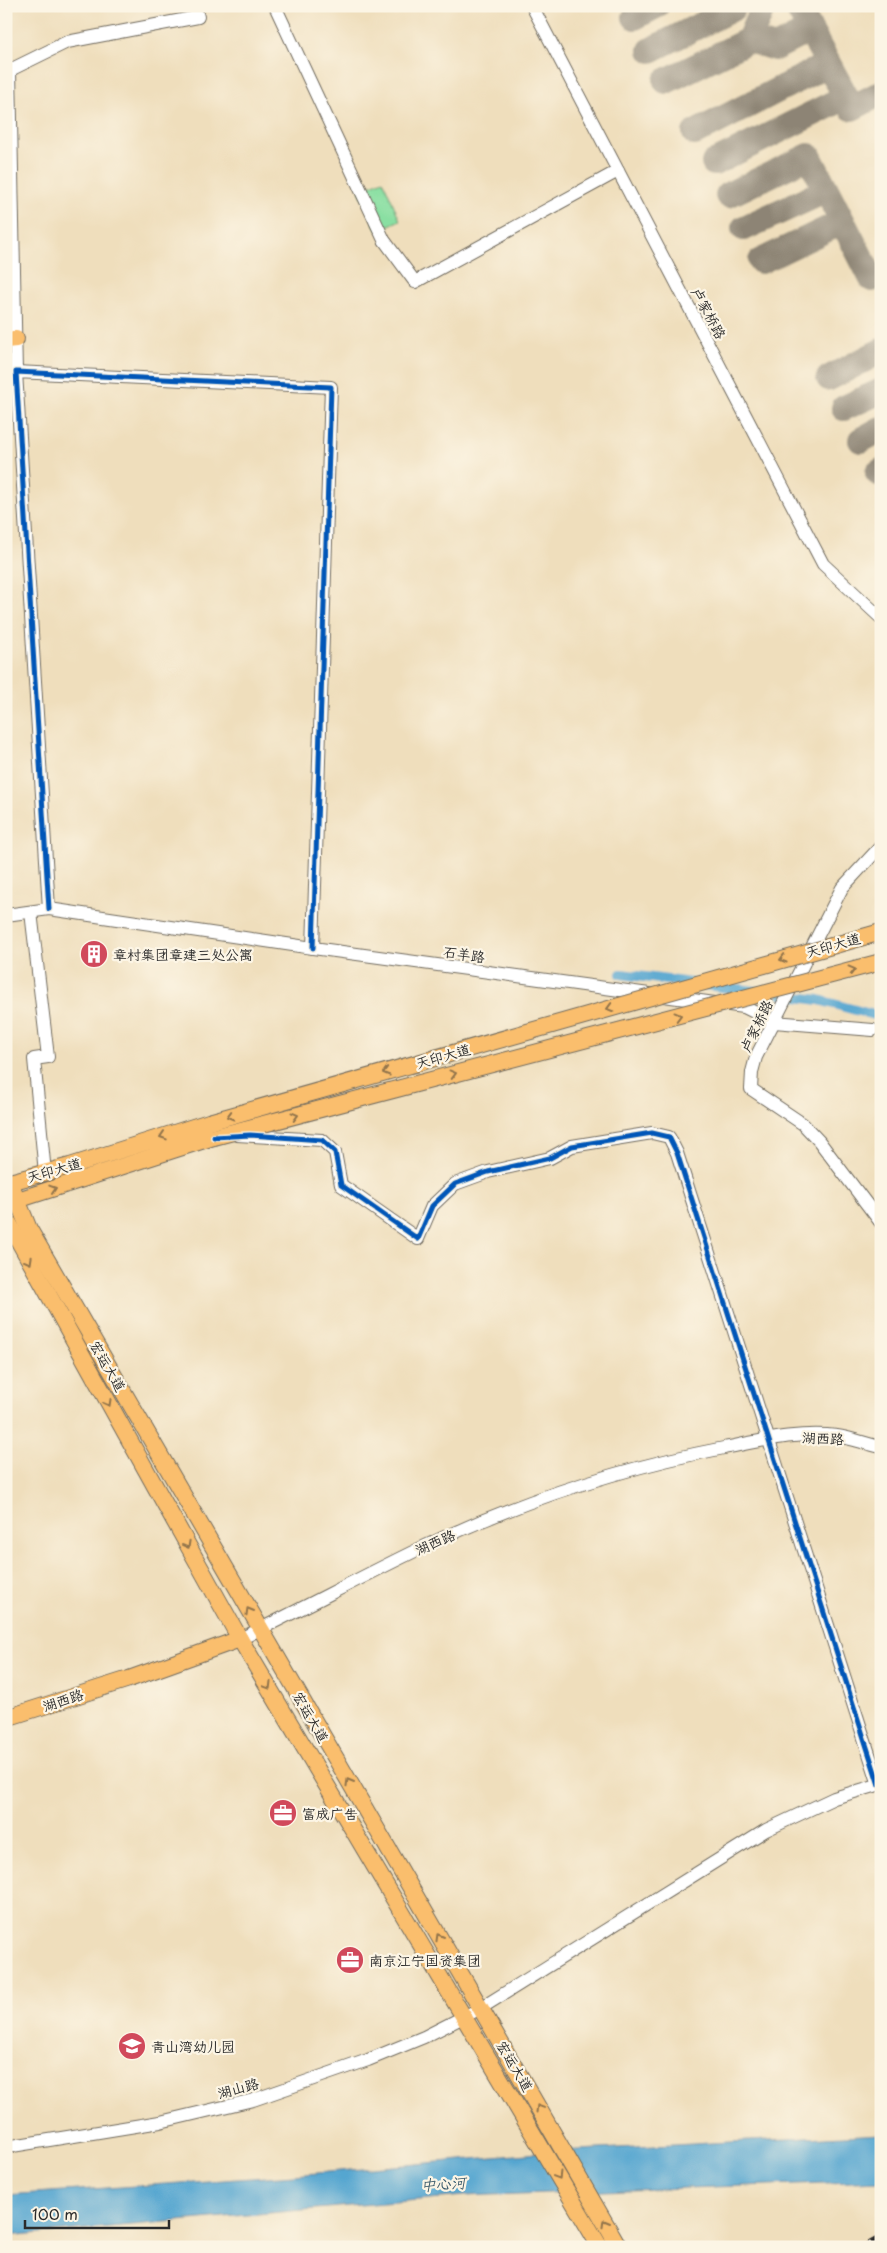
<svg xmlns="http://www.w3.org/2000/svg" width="887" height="2253" font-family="'Playpen Sans','LXGW WenKai TC',sans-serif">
<rect width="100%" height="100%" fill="#fcf5e5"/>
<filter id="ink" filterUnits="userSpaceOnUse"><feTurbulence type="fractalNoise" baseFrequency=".02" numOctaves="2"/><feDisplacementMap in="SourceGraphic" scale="10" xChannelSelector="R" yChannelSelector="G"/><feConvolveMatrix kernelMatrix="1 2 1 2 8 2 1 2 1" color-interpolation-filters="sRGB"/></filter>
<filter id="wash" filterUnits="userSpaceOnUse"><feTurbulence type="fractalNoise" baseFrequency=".0096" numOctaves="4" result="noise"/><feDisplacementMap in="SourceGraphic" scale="20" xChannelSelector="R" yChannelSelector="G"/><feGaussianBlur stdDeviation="1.12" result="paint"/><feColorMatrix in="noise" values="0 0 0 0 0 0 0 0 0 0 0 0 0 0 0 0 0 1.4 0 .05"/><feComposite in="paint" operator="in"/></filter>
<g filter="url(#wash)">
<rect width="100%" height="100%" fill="#efdebc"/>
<polygon fill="#89dfa2" stroke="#5a8566" points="383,180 400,220 377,231 359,190"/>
<polygon fill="#55a6d0" stroke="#40687e" points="881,2134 881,2181 464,2196 6,2236 6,2195 295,2175 560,2151"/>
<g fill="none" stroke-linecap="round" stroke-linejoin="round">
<g stroke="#55a6d0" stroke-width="10">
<polyline points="621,974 691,983"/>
<polyline points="705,985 755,991"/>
<polyline points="782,995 819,1000 881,1017"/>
</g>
<g stroke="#8d8474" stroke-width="26">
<polyline points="797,6 852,108 881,93"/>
<polyline points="635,17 656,6"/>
<polyline points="749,40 775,48 810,30"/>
<polyline points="651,50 732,9 733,6"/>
<polyline points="666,81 749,40 760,14"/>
<polyline points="695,133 828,64"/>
<polyline points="714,163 846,97"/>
<polyline points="728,195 809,156 872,279 881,276"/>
<polyline points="744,228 825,191"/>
<polyline points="761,261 842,222"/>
<polyline points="829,378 881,351"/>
<polyline points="844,408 881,391"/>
<polyline points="861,440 881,429"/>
<polyline points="878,473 881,471"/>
</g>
</g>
</g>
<g filter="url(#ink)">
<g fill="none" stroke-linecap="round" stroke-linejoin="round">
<defs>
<g id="minor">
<polyline points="275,6 384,240 415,282 618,171"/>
<polyline points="532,6 823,564 881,618"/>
<polyline points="10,70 16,372"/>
<polyline points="6,72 67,42 198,17 195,6"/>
<polyline points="881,846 842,888 756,1057 752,1072 751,1089 803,1124 819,1141 881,1223"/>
<polyline points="49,909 16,372 331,387 313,948"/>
<polyline points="31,912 48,1057 34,1059 45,1173"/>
<polyline points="6,915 49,909 313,948 744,1007 774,1022 873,1030"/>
<polyline points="237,1135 322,1140 335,1152 341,1185 418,1239 432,1206 455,1184 488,1172 550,1158 572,1146 652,1133 669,1137 677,1153 879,1785"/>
<path d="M240,1639C300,1610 359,1578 419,1549C515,1503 620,1468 724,1448C760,1441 800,1431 837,1436C851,1438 866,1444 881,1447"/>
<polyline points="6,2147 160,2122 253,2100 368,2060 424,2037 481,2008 766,1830 834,1798 881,1784"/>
</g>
<g id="major">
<polyline points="6,340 16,339"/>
<polyline points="10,1182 29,1229 619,2247"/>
<polyline points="6,1183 70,1166 209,1122 214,1137 8,1203"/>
<polyline points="6,1218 240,1639 600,2247"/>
<polyline points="6,1718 129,1679 240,1639"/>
</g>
</defs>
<use href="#minor" stroke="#706a5e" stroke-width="14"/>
<use href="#major" stroke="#706a5e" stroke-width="18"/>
<use href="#minor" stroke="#fff" stroke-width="12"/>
<use href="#major" stroke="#fabe6d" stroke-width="16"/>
<defs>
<g id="rail">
<polyline points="863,2247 881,2237"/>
<polyline points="880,2247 881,2246"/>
</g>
</defs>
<use href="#rail" stroke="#2b2b2b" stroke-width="5"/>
<use href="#rail" stroke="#fcf5e5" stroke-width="3" stroke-dasharray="9" stroke-linecap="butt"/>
<defs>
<g id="major-bridge">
<polyline points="209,1122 881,932"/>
<polyline points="214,1137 881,962"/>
</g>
</defs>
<use href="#major-bridge" stroke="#706a5e" stroke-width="18" stroke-linecap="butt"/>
<use href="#major-bridge" stroke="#fabe6d" stroke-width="16"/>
<defs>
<g id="cycleway">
<polyline points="49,909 16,372 331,387 313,948"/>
<polyline points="214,1137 250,1135 322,1140 335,1152 341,1185 418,1239 432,1206 455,1184 488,1172 550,1158 572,1146 652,1133 669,1137 677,1153 879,1785"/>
</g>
</defs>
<use href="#cycleway" stroke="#fcf5e5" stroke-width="8"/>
<use href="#cycleway" stroke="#0057b8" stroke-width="5"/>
</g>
<defs><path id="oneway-chevron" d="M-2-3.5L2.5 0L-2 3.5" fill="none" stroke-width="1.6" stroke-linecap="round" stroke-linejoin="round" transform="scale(1.25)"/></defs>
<g stroke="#92744c">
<use href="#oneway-chevron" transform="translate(783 959) rotate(164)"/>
<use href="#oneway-chevron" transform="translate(852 970) rotate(-15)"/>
<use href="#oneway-chevron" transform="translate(610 1008) rotate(164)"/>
<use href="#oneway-chevron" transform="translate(678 1016) rotate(-15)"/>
<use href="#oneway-chevron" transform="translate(386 1072) rotate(164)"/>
<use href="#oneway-chevron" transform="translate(453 1074) rotate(-15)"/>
<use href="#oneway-chevron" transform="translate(230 1116) rotate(164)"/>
<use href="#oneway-chevron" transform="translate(295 1116) rotate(-15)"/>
<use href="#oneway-chevron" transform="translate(163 1136) rotate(162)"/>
<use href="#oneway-chevron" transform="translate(53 1189) rotate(-18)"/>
<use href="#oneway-chevron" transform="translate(29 1261) rotate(61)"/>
<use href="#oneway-chevron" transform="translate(108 1403) rotate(61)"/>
<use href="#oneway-chevron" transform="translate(187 1545) rotate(61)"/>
<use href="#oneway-chevron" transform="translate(249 1611) rotate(-120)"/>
<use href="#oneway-chevron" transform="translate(268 1686) rotate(59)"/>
<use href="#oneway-chevron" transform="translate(349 1782) rotate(-120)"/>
<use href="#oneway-chevron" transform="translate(439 1937) rotate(-120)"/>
<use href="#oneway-chevron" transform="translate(539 2108) rotate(-121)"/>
<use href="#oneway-chevron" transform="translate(558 2176) rotate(59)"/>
<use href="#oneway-chevron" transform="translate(605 2223) rotate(-120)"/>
</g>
</g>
<defs>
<symbol id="building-disc" viewBox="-11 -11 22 22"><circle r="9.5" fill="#d1495b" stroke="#fcf5e5"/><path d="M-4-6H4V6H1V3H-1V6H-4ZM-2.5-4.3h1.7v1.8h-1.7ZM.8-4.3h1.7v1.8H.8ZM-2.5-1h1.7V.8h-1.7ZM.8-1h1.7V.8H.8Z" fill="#fff"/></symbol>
<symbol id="office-disc" viewBox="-11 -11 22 22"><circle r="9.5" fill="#d1495b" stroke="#fcf5e5"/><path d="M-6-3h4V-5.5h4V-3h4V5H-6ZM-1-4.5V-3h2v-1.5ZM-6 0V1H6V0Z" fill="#fff"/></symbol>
<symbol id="school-disc" viewBox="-11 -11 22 22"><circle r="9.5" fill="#d1495b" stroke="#fcf5e5"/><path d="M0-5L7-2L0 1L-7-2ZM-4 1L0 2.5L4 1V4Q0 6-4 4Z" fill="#fff"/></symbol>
</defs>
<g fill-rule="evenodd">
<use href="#building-disc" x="78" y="938" width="32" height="32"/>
<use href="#office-disc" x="267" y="1797" width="32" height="32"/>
<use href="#office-disc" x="334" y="1944" width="32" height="32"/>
<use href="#school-disc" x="116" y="2030" width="32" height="32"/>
</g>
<g text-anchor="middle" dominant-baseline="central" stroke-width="4.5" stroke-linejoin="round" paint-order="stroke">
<g font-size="14" fill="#2b2b2b" stroke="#fcf5e5">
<text transform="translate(709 313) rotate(62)">卢家桥路</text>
<text transform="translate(833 945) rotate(-16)">天印大道</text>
<text transform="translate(464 954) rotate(8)">石羊路</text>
<text transform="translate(756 1026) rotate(-64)">卢家桥路</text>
<text transform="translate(443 1056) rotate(-16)">天印大道</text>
<text transform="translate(54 1170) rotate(-16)">天印大道</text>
<text transform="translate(108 1366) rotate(60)">宏运大道</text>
<text transform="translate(823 1438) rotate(3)">湖西路</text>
<text transform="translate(435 1542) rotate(-24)">湖西路</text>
<text transform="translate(63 1700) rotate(-18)">湖西路</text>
<text transform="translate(311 1717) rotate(60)">宏运大道</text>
<text transform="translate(515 2066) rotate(59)">宏运大道</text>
<text transform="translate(238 2088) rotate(-15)">湖山路</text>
</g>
<g font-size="14" fill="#2b2b2b" stroke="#fcf5e5" text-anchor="start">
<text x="113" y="954">章村集团章建三处公寓</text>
<text x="302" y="1813">富成广告</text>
<text x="369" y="1960">南京江宁国资集团</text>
<text x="151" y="2046">青山湾幼儿园</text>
</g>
<g font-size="15" font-style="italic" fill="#3c5c6d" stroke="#fcf5e5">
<text transform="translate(443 2183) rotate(-4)">中心河</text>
</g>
</g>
<rect width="887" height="2253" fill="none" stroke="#fcf5e5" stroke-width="25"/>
<path d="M25 2220v8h144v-8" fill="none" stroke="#2b2b2b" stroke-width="2.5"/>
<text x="32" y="2220" font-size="15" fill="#2b2b2b" stroke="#fcf5e5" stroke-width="4" paint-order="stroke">100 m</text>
</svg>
